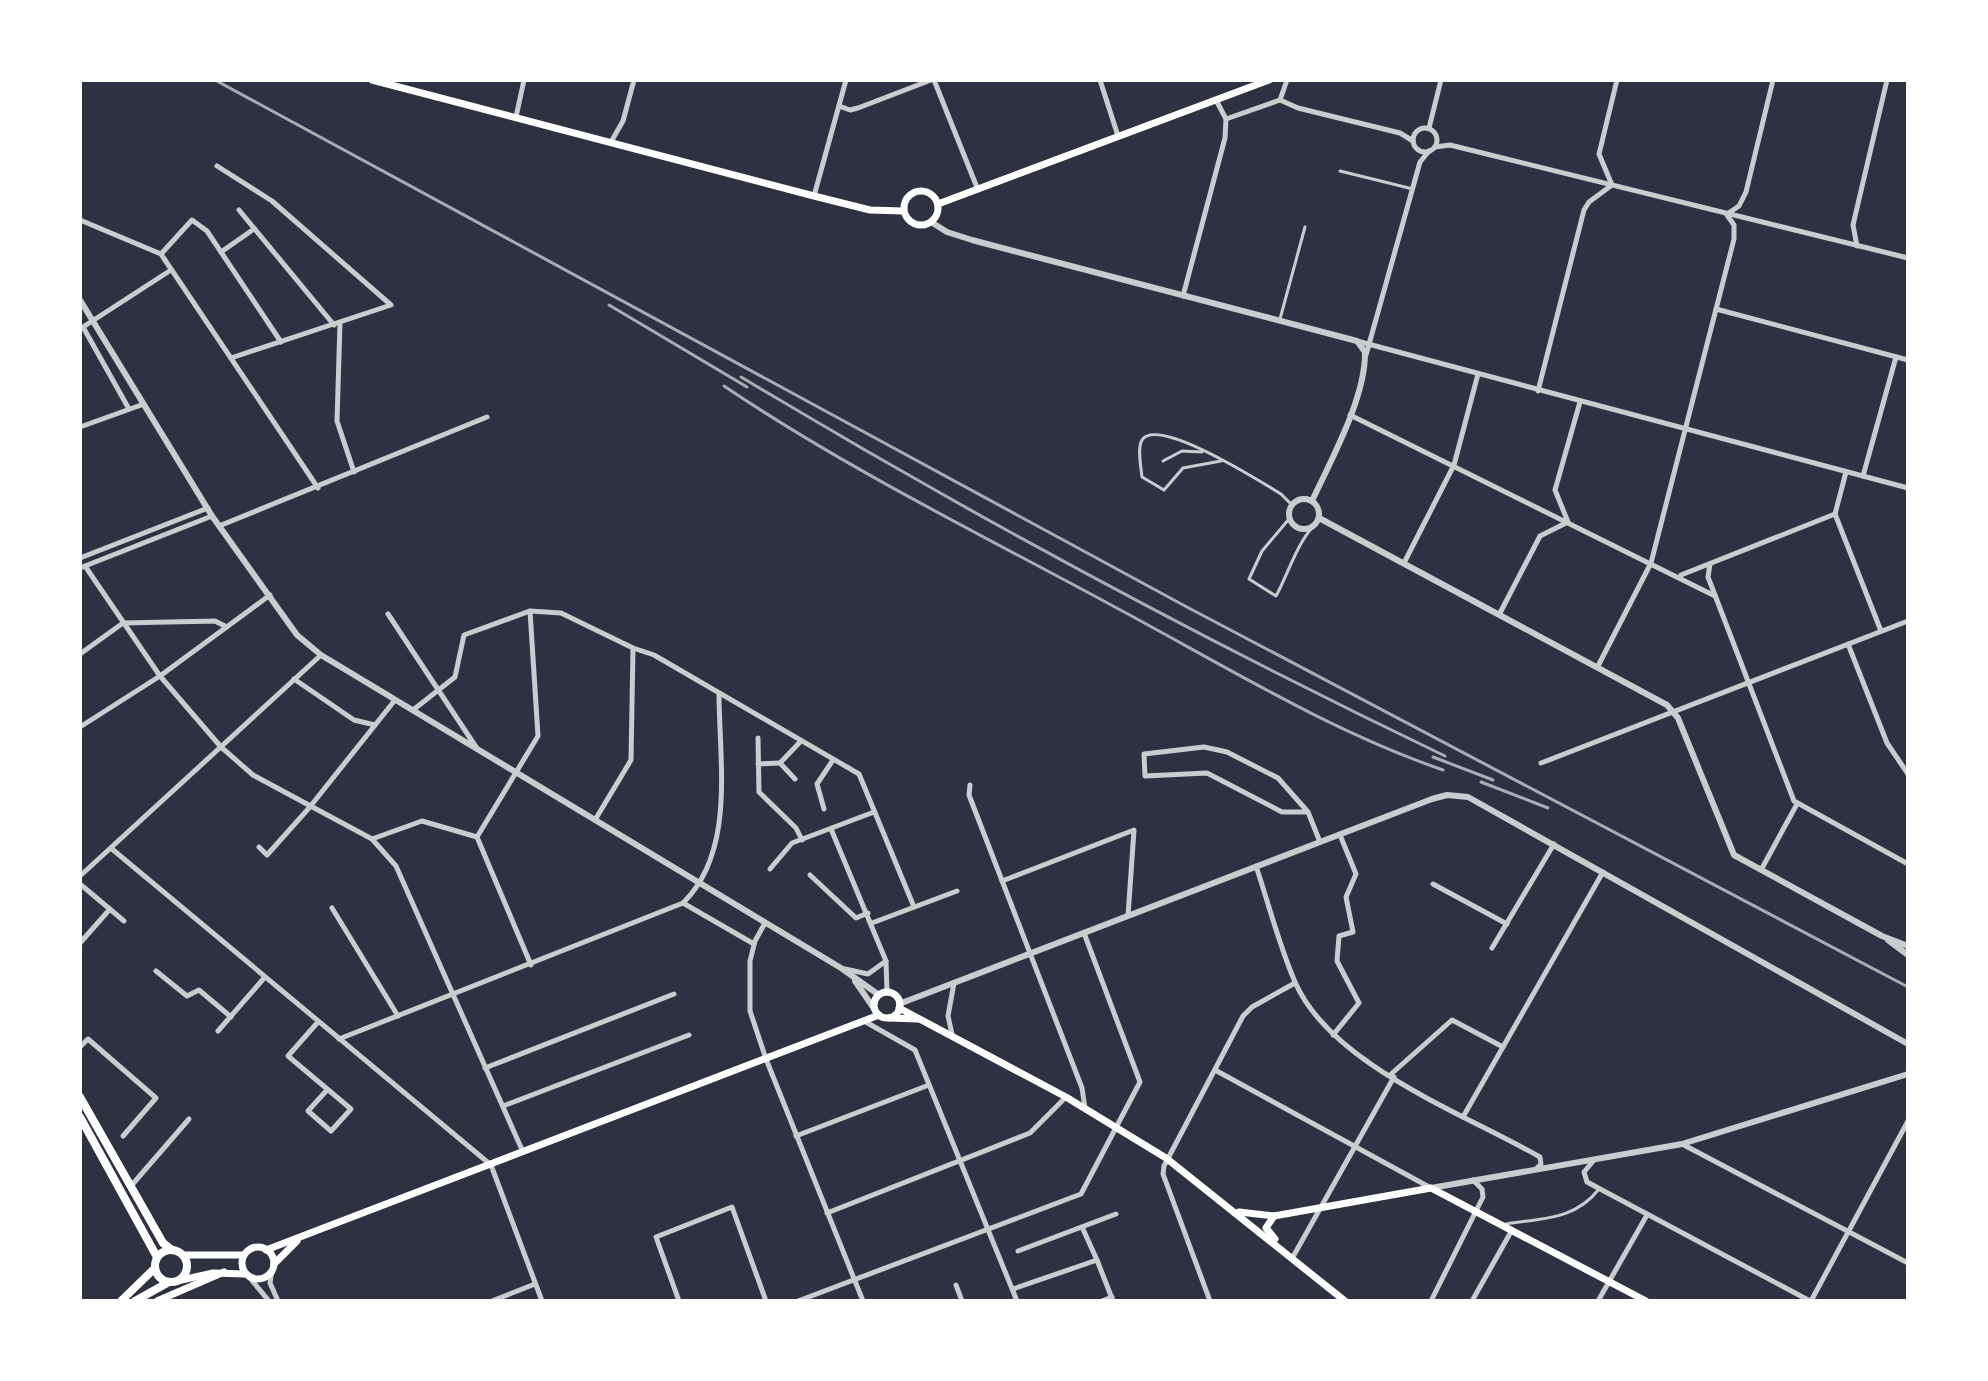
<svg xmlns="http://www.w3.org/2000/svg" width="1988" height="1381" font-family="Poppins,sans-serif">
<rect width="100%" height="100%" fill="#2d3142"/>
<g fill="none" stroke-linecap="round" stroke-linejoin="round">
<g stroke="#caccd0" stroke-width="3">
<polyline points="1340,171 1413,189"/>
<polyline points="1280,319 1305,227"/>
<polyline points="1163,461 1182,451 1202,452"/>
<path d="M1221,461L1183,468L1164,490L1142,477C1141,467 1137,448 1142,440C1158,416 1261,482 1281,494L1292,505"/>
<path d="M1289,519L1262,551L1249,579L1276,596C1287,576 1297,544 1312,528"/>
<path d="M1506,1224C1543,1218 1575,1220 1599,1189"/>
</g>
<g stroke="#caccd0" stroke-width="5">
<polyline points="934,80 978,190"/>
<polyline points="1100,80 1118,136"/>
<polyline points="1280,100 1287,80"/>
<polyline points="839,106 850,110 858,108 931,80"/>
<polyline points="516,117 524,80"/>
<polyline points="1226,119 1280,100 1298,108 1400,133 1413,141"/>
<circle cx="1425" cy="140" r="12"/>
<polyline points="1429,128 1441,80"/>
<polyline points="611,142 623,121 634,80"/>
<polyline points="1435,147 1450,145 1908,258"/>
<polyline points="217,166 272,201 391,305 231,358"/>
<polyline points="814,196 846,80"/>
<polyline points="239,210 334,325"/>
<polyline points="1727,214 1739,206 1746,192 1773,80"/>
<polyline points="80,220 161,254 318,488"/>
<polyline points="1857,246 1853,225 1887,80"/>
<polyline points="221,252 254,229"/>
<polyline points="161,254 192,220 207,231 281,342"/>
<polyline points="1183,296 1225,138 1226,119 1216,100"/>
<polyline points="1716,309 1908,360"/>
<polyline points="340,323 337,421 354,472"/>
<polyline points="1357,341 1908,488"/>
<polyline points="1366,355 1420,162 1429,151"/>
<polyline points="1538,391 1584,210 1589,202 1612,185 1599,154 1617,80"/>
<polyline points="129,409 83,327 171,270"/>
<polyline points="1350,415 1715,596"/>
<polyline points="80,427 144,404"/>
<polyline points="1846,472 1835,514 1881,631"/>
<polyline points="1863,476 1896,357"/>
<polyline points="219,526 487,417"/>
<polyline points="80,558 208,508"/>
<polyline points="1405,561 1454,465 1478,374"/>
<polyline points="1710,564 1708,577 1794,801 1908,864"/>
<polyline points="85,566 160,676 221,747 253,775 372,839 396,866 523,1152"/>
<polyline points="80,568 212,516"/>
<polyline points="1681,575 1835,514"/>
<polyline points="1500,613 1540,536 1568,522 1555,490 1580,402"/>
<polyline points="388,614 476,747"/>
<polyline points="1848,644 1887,743 1908,774"/>
<polyline points="633,648 654,655 859,774 914,907"/>
<polyline points="80,654 123,623 215,621 227,627"/>
<polyline points="1598,666 1651,563 1734,239 1734,225 1727,215"/>
<polyline points="294,679 354,720 375,725"/>
<polyline points="413,710 455,677 464,635 530,611 561,613 633,648 631,760 595,820"/>
<polyline points="80,727 160,676 270,595"/>
<polyline points="758,738 759,792 796,828 802,840"/>
<polyline points="1541,763 1908,621"/>
<polyline points="758,764 780,763"/>
<polyline points="795,779 780,763 801,741"/>
<polyline points="970,785 969,795 1082,1088 1085,1108"/>
<polyline points="824,809 817,784 833,760"/>
<polyline points="1308,812 1282,812 1207,773 1145,776 1144,754 1204,747 1227,752 1278,778 1308,812 1320,842"/>
<polyline points="831,829 886,961 887,993"/>
<polyline points="477,837 538,736 530,611"/>
<polyline points="372,839 422,821 477,837 531,965"/>
<polyline points="259,847 267,855 309,808 395,700"/>
<polyline points="112,849 491,1165 542,1301"/>
<path d="M1256,866C1269,905 1279,945 1295,982C1331,1065 1465,1114 1540,1157L1541,1164L1536,1169"/>
<polyline points="770,869 792,843 874,812"/>
<polyline points="1761,870 1797,804"/>
<polyline points="810,875 856,918 868,913"/>
<polyline points="80,876 321,655"/>
<polyline points="1002,881 1134,830 1128,916"/>
<polyline points="80,884 124,921"/>
<polyline points="1433,884 1507,924"/>
<polyline points="683,903 754,944"/>
<polyline points="332,908 398,1016"/>
<polyline points="765,923 755,941 750,961 750,1011 766,1059 863,1301"/>
<polyline points="872,923 957,891"/>
<polyline points="80,943 110,909"/>
<polyline points="1492,948 1554,844"/>
<polyline points="845,969 868,974 886,961"/>
<polyline points="156,971 187,996 199,990 231,1017"/>
<polyline points="864,1021 915,1050 1017,1301"/>
<polyline points="318,1022 288,1056 351,1109 331,1131 308,1111 327,1090"/>
<polyline points="218,1031 265,977"/>
<polyline points="952,1034 948,1016 954,983"/>
<polyline points="1333,1035 1359,1003 1337,961 1339,936 1353,932 1346,897 1356,874 1340,835"/>
<path d="M339,1039L683,903C736,851 719,761 719,693"/>
<polyline points="80,1047 88,1039 156,1098 123,1136"/>
<polyline points="485,1068 674,994"/>
<polyline points="1215,1070 1431,1188"/>
<polyline points="1390,1075 1452,1020 1503,1047"/>
<polyline points="503,1106 689,1035"/>
<polyline points="1463,1117 1603,872"/>
<polyline points="796,1136 929,1085"/>
<polyline points="1682,1144 1908,1263"/>
<polyline points="1594,1160 1584,1172 1587,1182 1810,1301"/>
<polyline points="131,1186 189,1119"/>
<polyline points="827,1213 1030,1133 1066,1097"/>
<polyline points="1082,1227 1097,1260"/>
<polyline points="1018,1251 1116,1214"/>
<polyline points="1294,1255 1394,1077"/>
<polyline points="272,1270 270,1283 278,1301"/>
<polyline points="249,1277 269,1301"/>
<polyline points="956,1285 962,1301"/>
<polyline points="1013,1289 1097,1260 1113,1301"/>
<polyline points="492,1301 535,1284"/>
<polyline points="679,1301 656,1237 732,1207 766,1301"/>
<polyline points="798,1301 1081,1194 1140,1082 1084,933"/>
<polyline points="1102,1301 1112,1297"/>
<polyline points="1210,1301 1163,1174 1164,1166 1243,1016 1252,1007 1295,983"/>
<polyline points="1431,1301 1483,1197 1482,1189 1473,1180"/>
<polyline points="1472,1301 1512,1230"/>
<polyline points="1598,1301 1647,1215"/>
<polyline points="1811,1301 1908,1121"/>
</g>
<g stroke="#caccd0" stroke-width="6">
<path d="M931,222L947,232L972,240L1357,341L1365,352C1366,397 1331,460 1312,501"/>
<polyline points="80,300 212,516 297,635 321,655 841,968 879,995"/>
<circle cx="1304" cy="514" r="15"/>
<polyline points="1319,518 1667,705 1678,718 1734,855 1882,936 1908,946"/>
<polyline points="1888,940 1908,955"/>
<polyline points="855,981 875,1010"/>
<polyline points="899,1004 1432,799 1447,795 1468,797 1908,1044"/>
<polyline points="1431,1188 1682,1144 1908,1074"/>
</g>
<g stroke="#fff" stroke-width="7">
<polyline points="372,80 814,196 870,210 903,211"/>
<circle cx="921" cy="208" r="17"/>
<polyline points="938,204 1269,80"/>
<circle cx="887" cy="1005" r="13"/>
<polyline points="899,1008 1066,1097 1166,1158 1345,1301"/>
<polyline points="889,1018 918,1019"/>
<polyline points="1239,1212 1274,1216 1431,1188 1646,1301"/>
<polyline points="1274,1216 1266,1228 1275,1239"/>
<circle cx="258" cy="1263" r="16"/>
<polyline points="266,1250 879,1015"/>
<polyline points="182,1255 243,1255"/>
<polyline points="274,1264 297,1241"/>
<polyline points="177,1281 213,1273 245,1274"/>
<polyline points="157,1301 224,1272"/>
</g>
<g stroke="#fff" stroke-width="8">
<polyline points="80,1097 163,1243 172,1250"/>
<polyline points="80,1117 157,1257"/>
<circle cx="171" cy="1266" r="16"/>
<polyline points="121,1301 155,1268"/>
<polyline points="135,1301 169,1282"/>
</g>
<g stroke="#abadb3" stroke-width="3">
<polyline points="215,80 1185,606 1908,987"/>
<polyline points="609,305 747,387"/>
<path d="M741,377C969,514 1205,641 1445,756"/>
<path d="M724,386C847,469 982,535 1113,606C1220,663 1327,730 1443,770"/>
<polyline points="1433,757 1493,780"/>
<polyline points="1481,782 1548,808"/>
</g>
</g>
<rect width="1988" height="1381" fill="none" stroke="#ffffff" stroke-width="164"/>
</svg>
